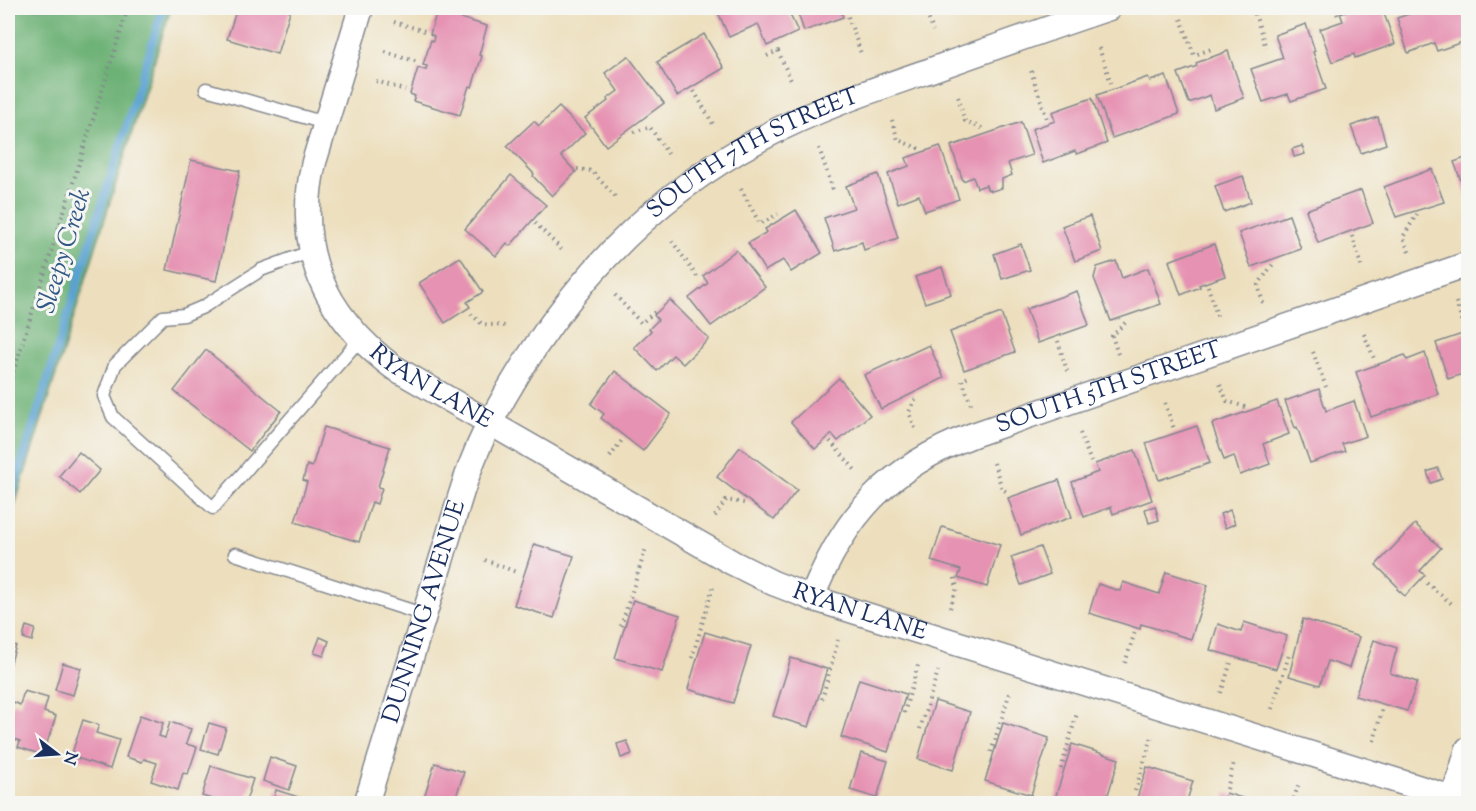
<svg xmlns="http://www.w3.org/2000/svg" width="1476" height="811" font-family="'Sorts Mill Goudy',serif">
<rect width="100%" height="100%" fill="#f6f6f2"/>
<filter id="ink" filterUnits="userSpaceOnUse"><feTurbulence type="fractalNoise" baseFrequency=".0167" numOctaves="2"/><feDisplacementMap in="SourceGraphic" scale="12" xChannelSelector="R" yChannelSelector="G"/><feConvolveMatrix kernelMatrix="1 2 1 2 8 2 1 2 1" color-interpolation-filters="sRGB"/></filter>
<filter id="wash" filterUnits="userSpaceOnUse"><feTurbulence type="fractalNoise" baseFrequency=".008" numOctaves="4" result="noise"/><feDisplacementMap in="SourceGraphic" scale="24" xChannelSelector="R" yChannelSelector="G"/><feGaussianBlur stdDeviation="1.35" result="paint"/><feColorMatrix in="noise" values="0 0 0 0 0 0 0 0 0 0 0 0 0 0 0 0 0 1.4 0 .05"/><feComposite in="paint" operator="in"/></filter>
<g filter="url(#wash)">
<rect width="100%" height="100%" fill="#eddfbd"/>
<polygon fill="#6cb175" stroke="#44706a" stroke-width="1.5" points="8,8 171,8 8,527"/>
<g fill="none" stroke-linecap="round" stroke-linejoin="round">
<polyline stroke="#5ba2d1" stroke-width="8" points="8,507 163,8"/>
</g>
<g id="blocks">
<g fill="#e692b2">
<polygon points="237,8 291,8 277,54 227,39"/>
<polygon points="716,8 787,8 798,32 767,46 758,24 729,37"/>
<polygon points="796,8 840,8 843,17 804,31"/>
<polygon points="1356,8 1382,8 1395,44 1355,58 1354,54 1332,62 1320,29 1343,21 1340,13"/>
<polygon points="1427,8 1461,8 1468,31 1468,40 1437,51 1434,43 1408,53 1397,18"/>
<polygon points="437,11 487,26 479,55 482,56 472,87 469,86 460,115 413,101 415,96 410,94 418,68 426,70 427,66 423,65 431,40 433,41 434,36 430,34"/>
<polygon points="1306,24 1315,51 1313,52 1326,89 1291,101 1288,94 1263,102 1251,69 1283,58 1275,35"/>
<polygon points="704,34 724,68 677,96 657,62"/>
<polygon points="1228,51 1244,98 1214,109 1210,95 1189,103 1178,73 1197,66 1196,63"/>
<polygon points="628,56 664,103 606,146 585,118 608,101 607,99 618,91 605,73"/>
<polygon points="1166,76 1179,114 1112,138 1097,95 1148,77 1150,81"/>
<polygon points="1092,98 1107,143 1077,154 1075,151 1043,163 1032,129 1055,121 1052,112"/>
<polygon points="559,107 585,133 561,156 576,172 552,196 533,176 534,174 507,146 534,121 539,126"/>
<polygon points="1378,117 1386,144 1361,153 1351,126"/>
<polygon points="1021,122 1032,155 1008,163 1012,175 1002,179 1002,188 992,191 987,189 986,185 977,188 973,177 963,181 951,146"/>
<polygon points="940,146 959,199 925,211 919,195 898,203 888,174 909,166 906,158"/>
<polygon points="1302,146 1305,154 1294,157 1292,149"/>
<polygon points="1468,157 1468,196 1467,197 1454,162"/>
<polygon points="191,160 240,171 216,281 167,270"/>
<polygon points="1432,169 1444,202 1396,217 1384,187"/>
<polygon points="878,174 898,238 864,250 862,242 835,251 824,218 854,208 846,186"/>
<polygon points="511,175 546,205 510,246 507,243 496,256 465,229"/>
<polygon points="1243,176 1251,202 1224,212 1215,186"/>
<polygon points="1361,190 1373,223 1318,243 1306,210"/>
<polygon points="796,210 822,253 791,272 783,260 765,271 748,243 767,232 765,229"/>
<polygon points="1289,215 1301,249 1251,267 1239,233"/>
<polygon points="1090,216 1102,251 1075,261 1062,226"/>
<polygon points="1021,244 1030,270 1002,279 994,254"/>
<polygon points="1214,244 1225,276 1199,285 1200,287 1181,295 1169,261"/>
<polygon points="736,250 765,287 711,326 689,298 708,283 703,276"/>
<polygon points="460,257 483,292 467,302 470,307 445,323 419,283"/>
<polygon points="1116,261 1122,278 1148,268 1161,304 1111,321 1094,278 1097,267"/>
<polygon points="942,267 951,294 925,303 915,277"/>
<polygon points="1077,291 1089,325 1038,343 1026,309"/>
<polygon points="670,300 709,339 683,364 673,355 657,371 634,347 651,331 649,329 658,320 654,315"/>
<polygon points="1001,313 1015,352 964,370 950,332"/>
<polygon points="1468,332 1468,372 1448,379 1436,343"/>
<polygon points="929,345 944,378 881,409 864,375"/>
<polygon points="206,350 281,411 250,451 174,391"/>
<polygon points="1425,353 1438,394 1371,417 1356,372 1405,355 1407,360"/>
<polygon points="615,371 671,414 643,451 601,418 604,414 591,404"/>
<polygon points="839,378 870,415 838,441 832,434 815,449 791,422"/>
<polygon points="1319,389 1326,411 1354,401 1366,436 1342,444 1345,451 1310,463 1297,427 1295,428 1285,401"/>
<polygon points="1277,401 1289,434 1263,444 1270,464 1240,475 1234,456 1224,460 1212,424"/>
<polygon points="1197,426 1210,463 1159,480 1146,443"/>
<polygon points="324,427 390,447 378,487 382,488 377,504 372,502 359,542 295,522 307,482 303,480 307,465 312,467"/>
<polygon points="740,447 797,490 774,520 717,477"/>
<polygon points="1135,450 1152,500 1113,514 1111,507 1084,517 1072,482 1098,472 1095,464"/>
<polygon points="79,452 100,470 80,494 59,476"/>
<polygon points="1438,468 1442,479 1431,483 1427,472"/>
<polygon points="1059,480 1072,517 1021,535 1008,498"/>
<polygon points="1155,506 1159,520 1149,523 1145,509"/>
<polygon points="1468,509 1468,546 1466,546 1464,510"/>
<polygon points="1230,510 1235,524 1225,528 1220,514"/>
<polygon points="1415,524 1441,548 1420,571 1425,575 1405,596 1397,589 1398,587 1376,565"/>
<polygon points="942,527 1000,545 987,587 958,578 961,570 931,561"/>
<polygon points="534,544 574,556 554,618 514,605"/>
<polygon points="1040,547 1050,574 1021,585 1011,557"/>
<polygon points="1166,572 1208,585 1191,639 1141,624 1140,629 1089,613 1098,584 1120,591 1123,582 1159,594"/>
<polygon points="633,600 680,615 662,672 615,658"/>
<polygon points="1303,619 1359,637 1349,668 1328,661 1320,685 1289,676"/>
<polygon points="1244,622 1287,636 1276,669 1210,650 1218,624 1241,632"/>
<polygon points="26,626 35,629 32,641 23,638"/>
<polygon points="705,632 751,646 733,703 688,689"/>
<polygon points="320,637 329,641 324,656 314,653"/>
<polygon points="1374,640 1397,648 1390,673 1417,682 1407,711 1355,696"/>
<polygon points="8,643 16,646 8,671"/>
<polygon points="791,658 827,669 809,727 773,716"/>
<polygon points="63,663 81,668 73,695 55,690"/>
<polygon points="859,679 906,694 888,752 841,737"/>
<polygon points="24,691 48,698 44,712 56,716 43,755 18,747 20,741 8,737 8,720 13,702 20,705"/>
<polygon points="935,701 970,712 953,770 918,759"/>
<polygon points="140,715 163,723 159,736 165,738 170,722 191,729 186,744 197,747 188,774 183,773 178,790 151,781 157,763 144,759 142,762 126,757"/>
<polygon points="83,720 99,725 96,733 119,740 110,769 71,756"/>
<polygon points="209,723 226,728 218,754 201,749"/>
<polygon points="1003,723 1049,738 1031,795 985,781"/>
<polygon points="627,741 632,754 621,758 617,744"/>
<polygon points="1072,744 1119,759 1105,804 1054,802"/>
<polygon points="861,753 888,761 877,798 850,790"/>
<polygon points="270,757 297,766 289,790 263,781"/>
<polygon points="435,763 464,772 455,800 448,798 447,804 422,804"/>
<polygon points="211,766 253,779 245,804 219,804 219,801 202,796"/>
<polygon points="1147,767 1193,781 1186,804 1135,804"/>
<polygon points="276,790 314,802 313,804 272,804"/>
<polygon points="1226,793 1258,803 1258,804 1223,804"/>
</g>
</g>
</g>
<g filter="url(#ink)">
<use href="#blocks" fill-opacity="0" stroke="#84878e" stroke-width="1.5"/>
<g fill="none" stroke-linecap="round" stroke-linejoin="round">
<defs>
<g id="service">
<polyline points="206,89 325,123"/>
<polyline points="312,251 261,270 203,307 184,315 163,317 115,365 104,396 113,417 213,508 360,339"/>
<polyline points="235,554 425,615"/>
</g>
<g id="minor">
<path id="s1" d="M361,8L314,162C294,248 323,314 393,367L733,563L773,583L812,598L1468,803"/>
<path id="s2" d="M812,598C843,516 890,466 973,435L1468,264"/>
<polyline points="1453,799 1468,749"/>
<path id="s3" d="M366,804C390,725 415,646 439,567C454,520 466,467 490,423C553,304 641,201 762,138C816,109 873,90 931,70C990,49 1049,28 1109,8"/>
</g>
</defs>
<use href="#service" stroke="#84878e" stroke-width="15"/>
<use href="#minor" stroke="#84878e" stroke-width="27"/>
<g stroke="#84878e" stroke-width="4" stroke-dasharray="1.5 4.5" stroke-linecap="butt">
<polyline points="925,8 933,31"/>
<polyline points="990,8 991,10"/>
<polyline points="1253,8 1266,48"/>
<polyline points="1335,8 1338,16"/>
<polyline points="846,11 862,56"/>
<polyline points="1181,19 1194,55 1214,48"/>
<polyline points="394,22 425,31"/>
<polyline points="1099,48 1111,83"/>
<polyline points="385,52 418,62"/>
<polyline points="767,56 778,51 792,83"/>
<polyline points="1031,71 1047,119"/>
<polyline points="376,81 405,90"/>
<polyline points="694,91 713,124"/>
<polyline points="958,97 965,121 984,129"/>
<polyline points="892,120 898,140 920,149"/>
<polyline points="634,132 650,127 668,154"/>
<polyline points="819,148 834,193"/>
<polyline points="577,169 592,171 615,197"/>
<polyline points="741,189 760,224 778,214"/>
<polyline points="535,223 562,250"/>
<polyline points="1352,236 1362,268"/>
<polyline points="672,241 698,278"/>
<polyline points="1409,252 1403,237 1417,214"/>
<polyline points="1208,286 1218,319"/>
<polyline points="615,295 641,323 656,311"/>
<polyline points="1456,302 1465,330"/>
<polyline points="1263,303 1258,285 1273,264"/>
<polyline points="471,314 482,324 505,326"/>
<polyline points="1364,334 1375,361"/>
<polyline points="1058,341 1067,371"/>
<polyline points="1313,352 1326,387"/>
<polyline points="1118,354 1112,336 1128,320"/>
<polyline points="1220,384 1227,401 1245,407"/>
<polyline points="8,389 128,8"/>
<polyline points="1165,403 1174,429"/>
<polyline points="971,404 962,380 971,376"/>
<polyline points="915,428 909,412 916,398"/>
<polyline points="1080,433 1091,462"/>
<polyline points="830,441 856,471"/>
<polyline points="610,457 622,440"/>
<polyline points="994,463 1002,489 1009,493"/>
<polyline points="715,516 726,500 744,503"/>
<polyline points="485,560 516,572"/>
<polyline points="1427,583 1453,605"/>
<polyline points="950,608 957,588 954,574"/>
<polyline points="621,626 646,548"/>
<polyline points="692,658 713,587"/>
<polyline points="1125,663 1135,632"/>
<polyline points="1221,693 1231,662"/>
<polyline points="822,699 838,640"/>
<polyline points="1272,709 1290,652"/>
<polyline points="904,713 918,665"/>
<polyline points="920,729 938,671"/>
<polyline points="1374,741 1382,710"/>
<polyline points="991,752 1010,692"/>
<polyline points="1061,769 1077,713"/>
<polyline points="1227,789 1234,762"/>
<polyline points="1135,791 1152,737"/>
<polyline points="1292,804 1299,783"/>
</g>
<use href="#service" stroke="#fff" stroke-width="12"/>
<use href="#minor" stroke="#fff" stroke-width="24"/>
</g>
</g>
<g text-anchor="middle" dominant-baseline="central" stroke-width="6" stroke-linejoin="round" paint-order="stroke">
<g font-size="24" fill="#1b2f5e" stroke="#f6f6f2">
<text stroke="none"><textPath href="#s3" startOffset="786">SOUTH 7TH STREET</textPath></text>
<text stroke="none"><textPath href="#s1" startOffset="438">RYAN LANE</textPath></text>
<text stroke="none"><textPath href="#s2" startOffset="381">SOUTH 5TH STREET</textPath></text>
<text stroke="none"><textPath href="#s1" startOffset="924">RYAN LANE</textPath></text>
<text stroke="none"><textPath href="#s3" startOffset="201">DUNNING AVENUE</textPath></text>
</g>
<g font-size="26" font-style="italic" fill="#315786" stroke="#f6f6f2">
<text transform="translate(65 251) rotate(-73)">Sleepy Creek</text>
</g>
</g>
<rect width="1476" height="811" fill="none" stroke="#f6f6f2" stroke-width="30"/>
<g transform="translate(57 754) rotate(107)" stroke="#f6f6f2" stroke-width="4.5" paint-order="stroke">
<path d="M0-4.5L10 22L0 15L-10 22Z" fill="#1b2f5e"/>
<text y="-9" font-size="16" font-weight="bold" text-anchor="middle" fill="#1b2f5e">N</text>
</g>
</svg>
